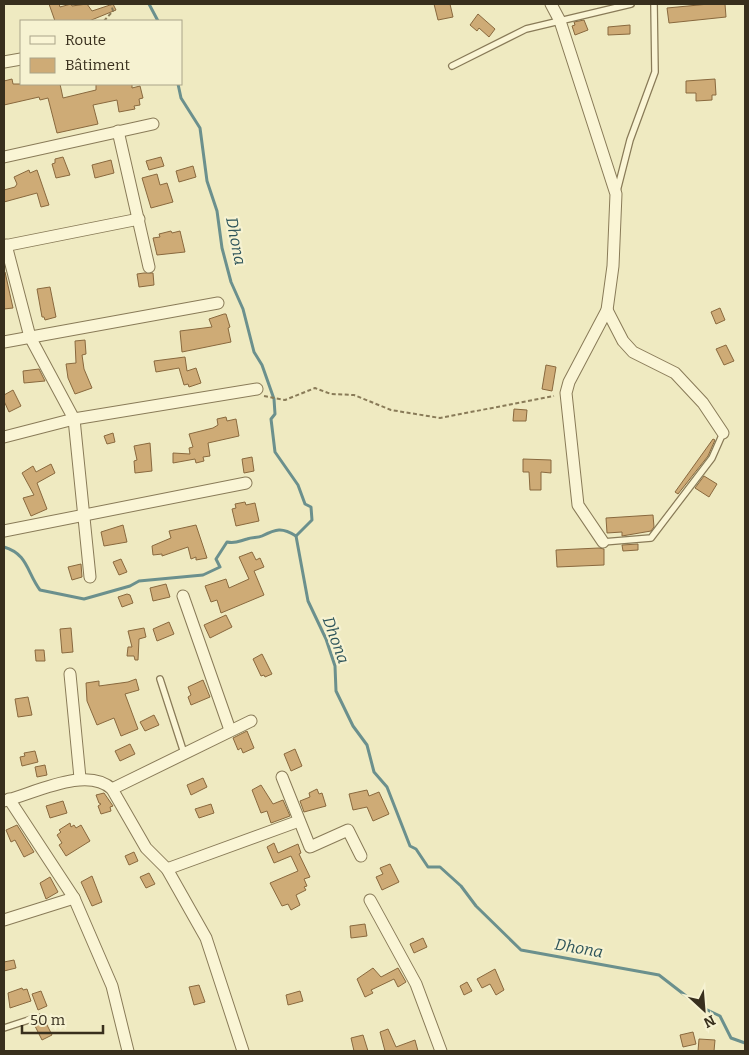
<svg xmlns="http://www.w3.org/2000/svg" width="749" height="1055" font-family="Bitter,serif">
<rect width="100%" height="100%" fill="#efeac1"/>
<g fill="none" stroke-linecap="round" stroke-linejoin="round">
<g stroke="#6b908d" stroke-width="3">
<polyline points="149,4 158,21"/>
<polyline points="178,84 181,98 200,128 207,181 217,211 222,248 231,282 243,309 254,352 262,365 274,399 275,414 271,419 275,452 298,485 305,504 311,507 312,520 296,536 308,601 326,639 335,666 336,691 353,726 367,745 374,772 387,787 410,846 416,849 428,867 440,867 461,886 476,906 521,950 659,975 699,1006 720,1016 731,1038 745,1043"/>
<path d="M4,547C28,554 27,573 40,590L84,599L130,586L139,581L203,575L220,567L216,559L227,542C236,544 239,541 247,539C252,537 258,538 262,536C276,529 282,527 296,536"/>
</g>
</g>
<g fill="#ceab76" stroke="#89693e">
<polygon points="49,4 59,4 60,7 71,4 72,6 87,4 92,11 113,4 116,10 89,21 55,21"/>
<polygon points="434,4 450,4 453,17 438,20"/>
<polygon points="709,4 725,4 726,17 669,23 667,8"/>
<polygon points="478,14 495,29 489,37 479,28 477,31 470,25"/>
<polygon points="584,20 588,30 575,35 572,26 575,25 574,22"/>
<polygon points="630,25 630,34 608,35 608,27"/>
<polygon points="12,79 13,84 60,84 63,98 96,90 96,84 132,84 132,88 140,86 143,98 139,99 140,105 134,106 135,109 119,112 117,100 93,105 98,124 57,133 48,98 40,100 39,97 4,105 4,81"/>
<polygon points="715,79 716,95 712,95 712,100 696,101 696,93 686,93 686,81"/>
<polygon points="63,157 70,175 56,178 52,164 55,163 55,159"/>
<polygon points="161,157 164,166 149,170 146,161"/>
<polygon points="111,160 114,173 95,178 92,165"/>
<polygon points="193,166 196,177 179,182 176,171"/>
<polygon points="29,170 30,173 37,170 49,205 41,207 37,193 4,202 4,190 15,187 17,184 14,177"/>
<polygon points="157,174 160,185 167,183 173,202 151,208 142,178"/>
<polygon points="171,231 172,233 180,231 185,252 157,255 153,238 160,237 159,234"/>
<polygon points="4,272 5,272 13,308 4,309"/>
<polygon points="144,273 153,273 154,285 139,287 137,274"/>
<polygon points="50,287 56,317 45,320 44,317 42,317 37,289"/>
<polygon points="720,308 725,320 716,324 711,312"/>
<polygon points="224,314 226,314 230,327 228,328 231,342 182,352 180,331 212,327 209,319"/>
<polygon points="85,340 86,354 82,355 84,369 92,388 75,394 68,378 66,364 76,363 75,341"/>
<polygon points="726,345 734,361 724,365 716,349"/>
<polygon points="185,357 187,371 196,368 201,383 189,387 188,384 184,385 179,368 156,372 154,361"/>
<polygon points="546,365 556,367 552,391 542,389"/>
<polygon points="39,369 45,381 24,383 23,371"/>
<polygon points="13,390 21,406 9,412 4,401 4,395"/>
<polygon points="514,409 527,410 526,421 513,421"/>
<polygon points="226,417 227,421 236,419 239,436 208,443 210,456 203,457 204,461 196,463 195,459 173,463 173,453 190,454 189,448 193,447 189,434 213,428 218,425 217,419"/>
<polygon points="113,433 115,442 107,444 104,436"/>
<polygon points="713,439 715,440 708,456 678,494 675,492"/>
<polygon points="150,443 152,471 135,473 134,461 137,460 134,446"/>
<polygon points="252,457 254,471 244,473 242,459"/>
<polygon points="523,459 551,460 551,473 541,472 541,490 530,490 529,472 523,472"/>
<polygon points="51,464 55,473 37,483 47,509 31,516 23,498 34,495 22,473 33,466 36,472"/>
<polygon points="704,476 717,484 709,497 695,488"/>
<polygon points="245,502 246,505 255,503 259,521 236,526 232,509 236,508 235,504"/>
<polygon points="653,515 654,527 651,531 622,536 622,532 607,533 606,518"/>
<polygon points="123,525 127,542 104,546 101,532"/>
<polygon points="196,525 207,558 196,560 196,557 191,559 188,547 162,556 162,554 153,555 152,546 171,538 169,531"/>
<polygon points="638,544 638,550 623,551 622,545"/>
<polygon points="599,548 604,549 604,565 557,567 556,550"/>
<polygon points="252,552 256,560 260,558 264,567 254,571 264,595 221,613 217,600 211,602 205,586 226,579 229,588 249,579 239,557"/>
<polygon points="121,559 127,572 119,575 113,562"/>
<polygon points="81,564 82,577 72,580 68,567"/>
<polygon points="166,584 170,597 153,601 150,588"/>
<polygon points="127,594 130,595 133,603 122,607 118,597"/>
<polygon points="226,615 232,627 210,638 204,625"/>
<polygon points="169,622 174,634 157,641 153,629"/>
<polygon points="71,628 73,652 62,653 60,629"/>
<polygon points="144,628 146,637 139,639 138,660 135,660 134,656 127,656 128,647 132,647 128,631"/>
<polygon points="35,650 44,650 45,661 36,661"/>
<polygon points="262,654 272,674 265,677 264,675 261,676 253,659"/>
<polygon points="136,679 139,690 125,694 138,729 121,736 114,718 97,725 87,701 86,683 99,681 99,686 128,682"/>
<polygon points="203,680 210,697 191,705 188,697 191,695 188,687"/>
<polygon points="28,697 32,715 18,717 15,699"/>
<polygon points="154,715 159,725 145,731 140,722"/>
<polygon points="247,731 254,748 243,753 241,748 238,750 233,738"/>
<polygon points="130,744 135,754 120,761 115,751"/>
<polygon points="295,749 302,766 291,771 284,754"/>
<polygon points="35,751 38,762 22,766 20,757 25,756 24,753"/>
<polygon points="45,765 47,775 37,777 35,767"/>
<polygon points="203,778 207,787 191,795 187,785"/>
<polygon points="261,785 273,804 283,800 290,816 271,823 267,811 261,813 252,790"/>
<polygon points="317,789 319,794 322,793 326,806 304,812 300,801 310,797 309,793"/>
<polygon points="367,790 369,796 379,792 389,814 373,821 367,807 353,810 349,794"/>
<polygon points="104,793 113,806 110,807 111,811 101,814 98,806 101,804 99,803 96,795"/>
<polygon points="63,801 67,813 50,818 46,806"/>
<polygon points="211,804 214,813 199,818 195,809"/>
<polygon points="70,823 71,827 74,825 76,828 81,825 90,841 66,856 59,845 62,843 57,835 61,832 59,830"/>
<polygon points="17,825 34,852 24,857 15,840 11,842 6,830"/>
<polygon points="274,843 278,853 298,844 301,853 299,854 310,877 304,879 307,886 304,887 306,890 296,895 300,905 291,910 288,904 282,906 270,883 298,871 291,856 274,863 267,847"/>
<polygon points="134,852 138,861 129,865 125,856"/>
<polygon points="390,864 399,882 382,890 376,877 383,874 380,868"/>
<polygon points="149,873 155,884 146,888 140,877"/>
<polygon points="92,876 102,902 92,906 81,882"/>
<polygon points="50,877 58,892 46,899 40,883"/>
<polygon points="365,924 367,936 351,938 350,926"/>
<polygon points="423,938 427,947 414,953 410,944"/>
<polygon points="14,960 16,968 4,971 4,962"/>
<polygon points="373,968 381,977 398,968 406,982 398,987 394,979 371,990 373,993 365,997 357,979"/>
<polygon points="495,969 504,990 496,995 490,984 482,988 477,979"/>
<polygon points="467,982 472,991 464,995 460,986"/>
<polygon points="199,985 205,1002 194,1005 189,987"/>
<polygon points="22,988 23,990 27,989 31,1001 10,1008 8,993"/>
<polygon points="41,991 47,1006 38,1010 32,994"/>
<polygon points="300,991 303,1001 288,1005 286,995"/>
<polygon points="45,1021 52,1035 42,1040 35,1026"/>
<polygon points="388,1029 396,1047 415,1040 418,1051 385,1051 380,1032"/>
<polygon points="693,1032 696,1044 683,1047 680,1035"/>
<polygon points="363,1035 368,1051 354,1051 351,1038"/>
<polygon points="699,1039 715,1040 714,1051 698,1051"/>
</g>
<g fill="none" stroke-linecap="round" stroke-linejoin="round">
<defs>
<g id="lane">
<polyline points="452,66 526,29 631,4"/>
<polyline points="617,191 630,140 655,72 654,4"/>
<polyline points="603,542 651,538 712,458 723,433"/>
<polyline points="160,679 184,753"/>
<polyline points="4,1028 38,1017"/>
</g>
<g id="street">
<polyline points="551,4 560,21 616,194 613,266 607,310 569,382 566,393 578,505 603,542"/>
<polyline points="4,62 21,59"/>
<polyline points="118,131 149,267"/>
<polyline points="4,157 153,124"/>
<polyline points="6,245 30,337 74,419 90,577"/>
<polyline points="4,246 139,219"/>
<polyline points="607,310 623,341 633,352 675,373 703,403 723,433"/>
<polyline points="4,342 218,303"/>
<polyline points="4,437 74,419 257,389"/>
<polyline points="4,531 246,483"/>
<polyline points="183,596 230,730"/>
<polyline points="70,674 80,778"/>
<polyline points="282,777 310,847 348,830 361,856"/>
<polyline points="112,789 251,721"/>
<polyline points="9,799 74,898 112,986 128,1051"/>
<path d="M4,801C33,794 87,765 112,789L146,848L167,869L206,938L243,1051"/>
<polyline points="167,869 299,821"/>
<polyline points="370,900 416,984 441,1051"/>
<polyline points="4,920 74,898"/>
</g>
</defs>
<use href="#lane" stroke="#897b58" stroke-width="8"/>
<use href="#street" stroke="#897b58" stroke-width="13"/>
<g stroke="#897b58" stroke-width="2" stroke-dasharray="4 2.5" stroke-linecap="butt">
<polyline points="104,21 113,11 111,4"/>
<polyline points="264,396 285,400 315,388 331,394 354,395 391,410 440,418 554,396"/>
</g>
<use href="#lane" stroke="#faf5d5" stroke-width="5.5"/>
<use href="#street" stroke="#faf5d5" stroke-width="11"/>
</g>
<g text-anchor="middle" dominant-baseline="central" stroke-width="4.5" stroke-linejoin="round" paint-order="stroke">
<g font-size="16" font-style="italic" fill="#2c5359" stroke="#f6f2d1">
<text transform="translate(236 241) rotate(79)">Dhona</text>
<text transform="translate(336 640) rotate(70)">Dhona</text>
<text transform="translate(579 948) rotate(10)">Dhona</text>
</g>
</g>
<rect width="749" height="1055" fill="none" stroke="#382f1d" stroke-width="10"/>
<rect x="20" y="20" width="162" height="65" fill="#f6f2d1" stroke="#aaa489"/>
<rect x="30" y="36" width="25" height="8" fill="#faf5d5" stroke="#aaa489"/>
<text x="65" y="45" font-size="15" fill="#382f1d">Route</text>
<rect x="30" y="58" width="25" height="15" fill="#ceab76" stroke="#aaa489"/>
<text x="65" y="70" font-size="15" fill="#382f1d">Bâtiment</text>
<g transform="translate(704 1010) rotate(154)" stroke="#f6f2d1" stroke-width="4" paint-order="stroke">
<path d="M0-4L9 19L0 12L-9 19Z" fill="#382f1d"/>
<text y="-8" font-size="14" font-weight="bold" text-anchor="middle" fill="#382f1d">N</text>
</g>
<path d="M22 1025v8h81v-8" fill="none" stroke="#382f1d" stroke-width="2.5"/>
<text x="30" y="1025" font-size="15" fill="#382f1d" stroke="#f6f2d1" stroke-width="4" paint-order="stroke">50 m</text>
</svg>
